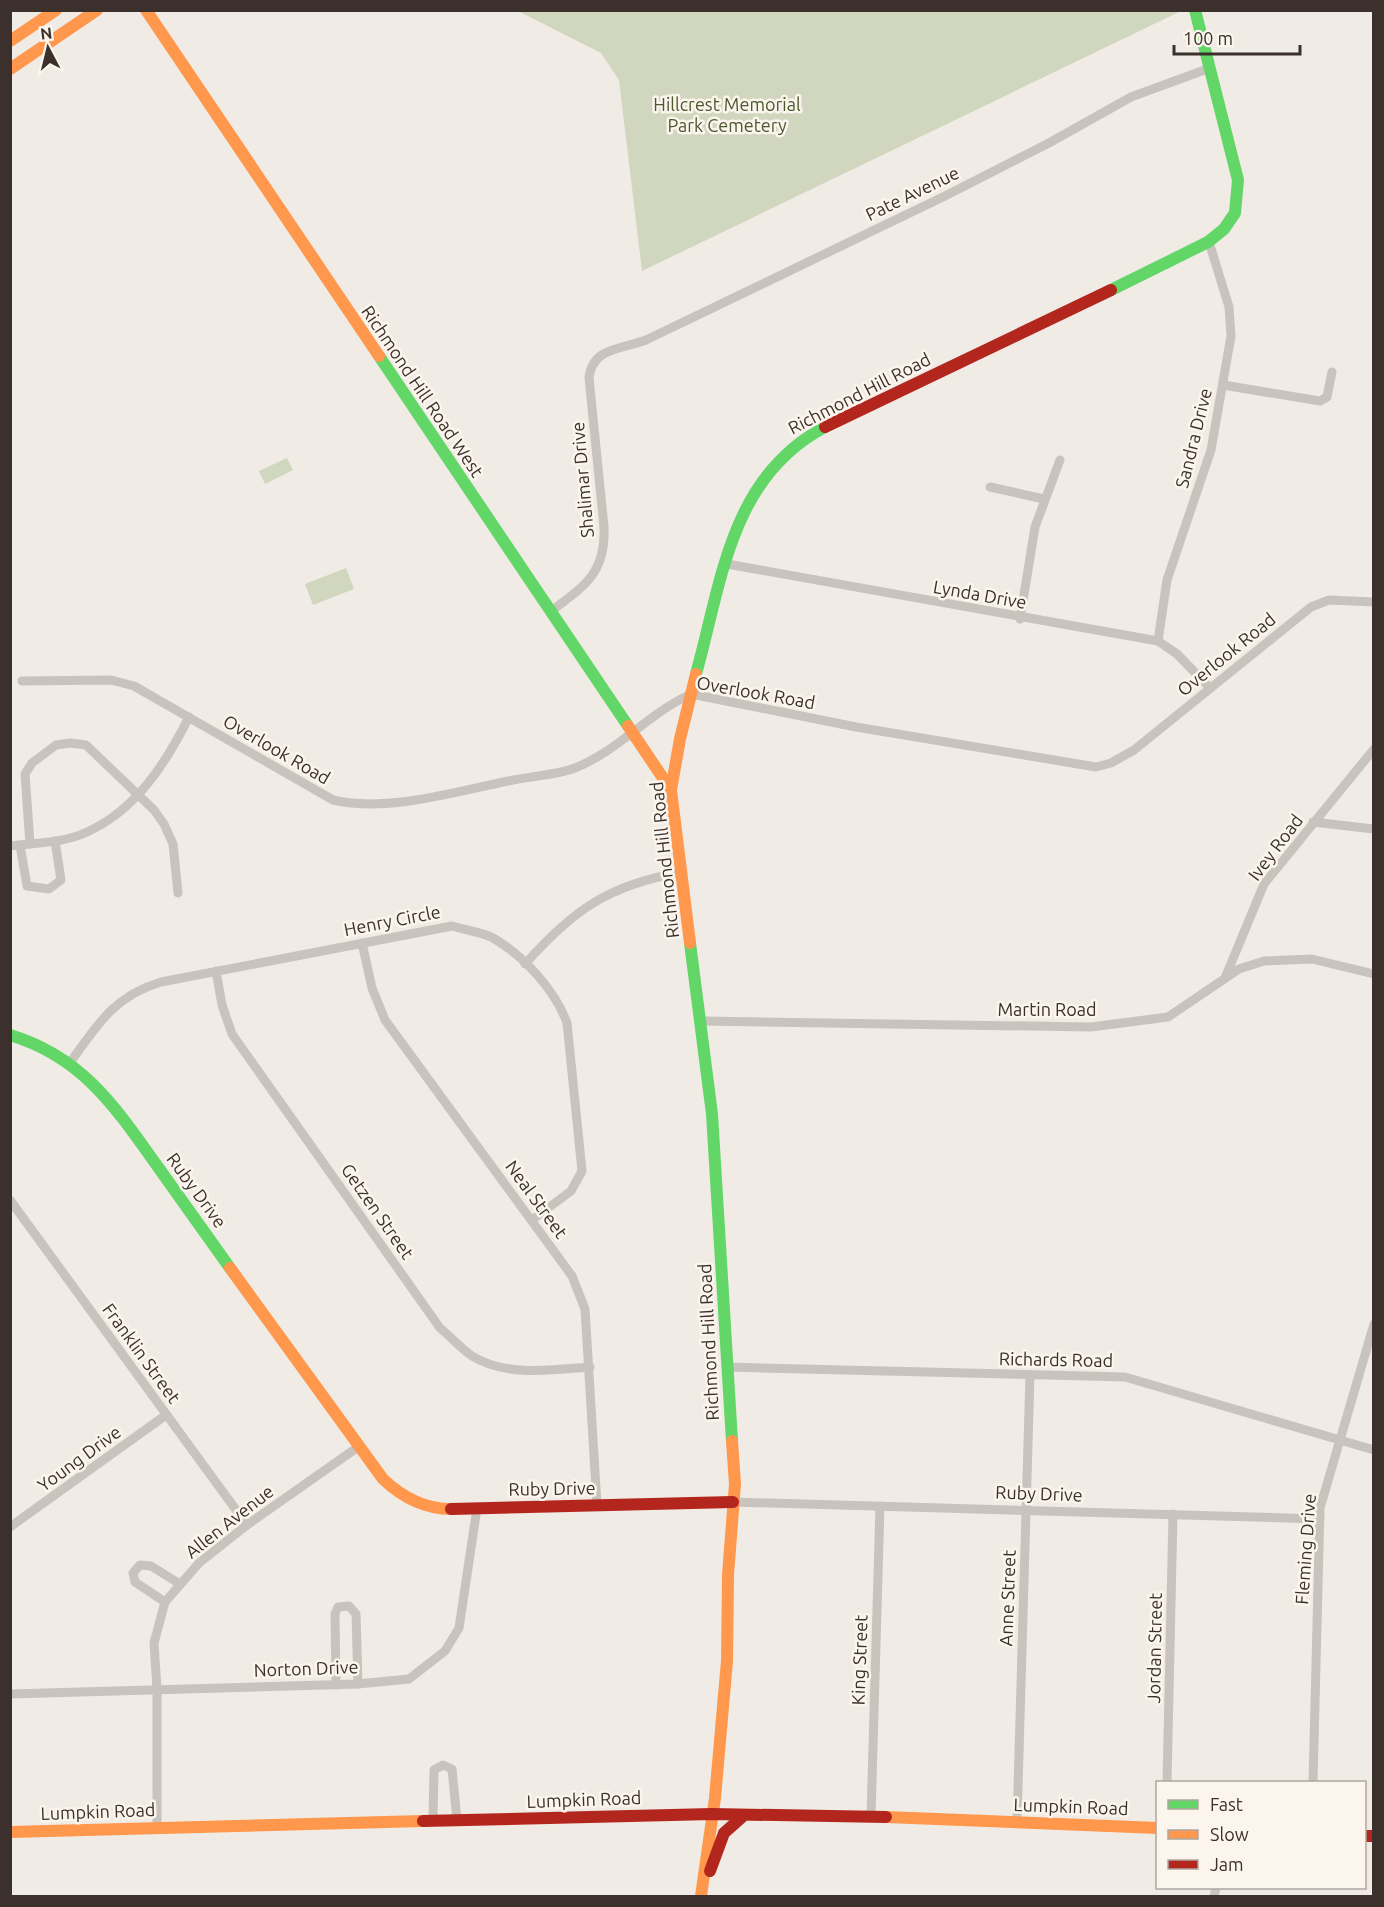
<svg xmlns="http://www.w3.org/2000/svg" width="1384" height="1907" font-family="Ubuntu,sans-serif">
<rect width="100%" height="100%" fill="#f0ebe5"/>
<g fill="#d1d6bf">
<polygon points="518,11 1181,11 642,271 619,80 601,53"/>
<polygon points="287,458 293,470 265,484 259,471"/>
<polygon points="346,568 354,589 313,605 305,584"/>
</g>
<g fill="none" stroke-linecap="round" stroke-linejoin="round">
<g stroke="#c9c3be" stroke-width="9">
<polyline points="1223,385 1320,401 1327,397 1332,372"/>
<polyline points="990,487 1044,499"/>
<polyline points="727,564 1158,641 1177,654 1210,688"/>
<path d="M550,612C584,586 606,574 604,527L589,378C592,347 623,349 646,340L945,196L1049,143L1131,97L1210,68"/>
<polyline points="1020,619 1035,527 1060,460"/>
<polyline points="1158,641 1167,580 1211,450 1231,336 1229,307 1209,242"/>
<path d="M22,681L111,680L134,686L333,800C389,813 457,791 513,780C533,776 557,775 575,768C618,751 649,713 691,694L856,727L1096,767L1111,763L1134,750L1311,607L1329,600L1374,602"/>
<polyline points="1313,822 1374,829"/>
<polyline points="30,844 25,774 32,763 56,745 70,743 86,745 154,810 164,824 173,844 178,893"/>
<polyline points="20,845 27,886 49,889 61,880 55,841"/>
<path d="M10,846C35,843 64,843 87,832C136,810 166,763 189,717"/>
<polyline points="362,943 372,988 385,1020 572,1276 585,1309 597,1505"/>
<path d="M525,964C574,909 609,885 682,872"/>
<path d="M216,971L222,1005L232,1034L440,1328C450,1336 460,1348 472,1356C506,1377 552,1370 590,1367"/>
<polyline points="1225,978 1264,884 1374,749"/>
<polyline points="701,1021 1091,1027 1168,1017 1239,969 1264,961 1312,959 1374,974"/>
<path d="M70,1063C97,1025 114,996 161,982L452,926C465,930 482,932 493,938C524,956 555,990 567,1023L582,1171L571,1191L532,1220"/>
<polyline points="10,1200 247,1525"/>
<polyline points="727,1367 1125,1377 1374,1450"/>
<polyline points="733,1502 1320,1519"/>
<polyline points="10,1527 166,1415"/>
<polyline points="165,1602 135,1582 133,1573 140,1565 151,1566 180,1584"/>
<polyline points="336,1685 335,1614 338,1607 349,1606 356,1614 358,1684"/>
<polyline points="10,1694 358,1684 409,1679 445,1651 459,1628 477,1508"/>
<polyline points="1167,1782 1173,1514"/>
<polyline points="1313,1782 1320,1508 1374,1324"/>
<polyline points="871,1816 880,1506"/>
<polyline points="433,1821 434,1770 443,1765 452,1769 457,1820"/>
<polyline points="1017,1822 1030,1375"/>
<polyline points="157,1827 157,1689 154,1643 165,1602 199,1563 247,1525 358,1447"/>
<polyline points="1214,1896 1216,1888"/>
</g>
<g stroke="#63d668" stroke-width="12">
<polyline points="1111,290 1208,242 1224,229 1235,213 1238,180 1195,10"/>
<polyline points="379,356 628,726"/>
<path d="M696,674C722,581 730,477 825,427"/>
<polyline points="690,943 712,1114 732,1441"/>
<path d="M10,1035C83,1057 116,1108 158,1167C182,1201 206,1234 230,1268"/>
</g>
<g stroke="#ff974d" stroke-width="12">
<polyline points="146,10 379,356"/>
<polyline points="10,41 56,10"/>
<polyline points="10,69 97,10"/>
<polyline points="628,726 671,790"/>
<polyline points="690,943 671,790 680,739 696,674"/>
<path d="M230,1268L383,1479C402,1497 425,1509 451,1509"/>
<polyline points="886,1817 1158,1828"/>
<polyline points="10,1832 423,1821"/>
<polyline points="701,1896 715,1798 727,1661 728,1575 735,1484 732,1441"/>
</g>
<g stroke="#b3261e" stroke-width="12">
<polyline points="825,427 1111,290"/>
<polyline points="451,1509 733,1502"/>
<polyline points="423,1821 712,1814 886,1817"/>
<polyline points="1364,1836 1374,1836"/>
<polyline points="710,1871 724,1833 742,1817"/>
</g>
</g>
<g text-anchor="middle" dominant-baseline="central" stroke-width="5" stroke-linejoin="round" paint-order="stroke">
<g font-size="18" fill="#4a5a2e" stroke="#fbf5ee">
<text x="727" y="104">Hillcrest Memorial<tspan x="727" dy="21">Park Cemetery</tspan></text>
</g>
<g font-size="18" fill="#3b302b" stroke="#fbf5ee">
<text transform="translate(912 193) rotate(-26)">Pate Avenue</text>
<text transform="translate(423 391) rotate(56)">Richmond Hill Road West</text>
<text transform="translate(859 393) rotate(-27)">Richmond Hill Road</text>
<text transform="translate(1193 438) rotate(-76)">Sandra Drive</text>
<text transform="translate(582 480) rotate(-95)">Shalimar Drive</text>
<text transform="translate(980 594) rotate(10)">Lynda Drive</text>
<text transform="translate(1226 654) rotate(-39)">Overlook Road</text>
<text transform="translate(756 692) rotate(10)">Overlook Road</text>
<text transform="translate(277 749) rotate(30)">Overlook Road</text>
<text transform="translate(1275 847) rotate(-53)">Ivey Road</text>
<text transform="translate(664 860) rotate(-96)">Richmond Hill Road</text>
<text transform="translate(392 920) rotate(-11)">Henry Circle</text>
<text x="1047" y="1009">Martin Road</text>
<text transform="translate(197 1190) rotate(54)">Ruby Drive</text>
<text transform="translate(537 1199) rotate(54)">Neal Street</text>
<text transform="translate(378 1211) rotate(55)">Getzen Street</text>
<text transform="translate(708 1342) rotate(-93)">Richmond Hill Road</text>
<text transform="translate(142 1353) rotate(54)">Franklin Street</text>
<text transform="translate(1056 1359) rotate(1)">Richards Road</text>
<text transform="translate(79 1458) rotate(-36)">Young Drive</text>
<text transform="translate(552 1488) rotate(-1)">Ruby Drive</text>
<text transform="translate(1039 1493) rotate(2)">Ruby Drive</text>
<text transform="translate(229 1521) rotate(-38)">Allen Avenue</text>
<text transform="translate(1305 1549) rotate(-86)">Fleming Drive</text>
<text transform="translate(1007 1598) rotate(-88)">Anne Street</text>
<text transform="translate(1154 1648) rotate(-89)">Jordan Street</text>
<text transform="translate(859 1660) rotate(-88)">King Street</text>
<text transform="translate(306 1668) rotate(-2)">Norton Drive</text>
<text transform="translate(584 1799) rotate(-2)">Lumpkin Road</text>
<text transform="translate(1071 1806) rotate(2)">Lumpkin Road</text>
<text transform="translate(98 1811) rotate(-2)">Lumpkin Road</text>
</g>
</g>
<rect width="1384" height="1907" fill="none" stroke="#3b302b" stroke-width="24"/>
<rect x="1156" y="1781" width="210" height="108" fill="#fbf5ee" stroke="#aea6a0" stroke-width="1.5"/>
<rect x="1168" y="1800" width="30" height="9" fill="#63d668" stroke="#aea6a0" stroke-width="1.5"/>
<text x="1210" y="1811" font-size="18" fill="#3b302b">Fast</text>
<rect x="1168" y="1830" width="30" height="9" fill="#ff974d" stroke="#aea6a0" stroke-width="1.5"/>
<text x="1210" y="1841" font-size="18" fill="#3b302b">Slow</text>
<rect x="1168" y="1860" width="30" height="9" fill="#b3261e" stroke="#aea6a0" stroke-width="1.5"/>
<text x="1210" y="1871" font-size="18" fill="#3b302b">Jam</text>
<g transform="translate(48 48) rotate(353)" stroke="#fbf5ee" stroke-width="4.5" paint-order="stroke">
<path d="M0-4.5L10 22L0 15L-10 22Z" fill="#3b302b"/>
<text y="-9" font-size="16" font-weight="bold" text-anchor="middle" fill="#3b302b">N</text>
</g>
<path d="M1174 45v9h126v-9" fill="none" stroke="#3b302b" stroke-width="3"/>
<text x="1183" y="45" font-size="18" fill="#3b302b" stroke="#fbf5ee" stroke-width="4.5" paint-order="stroke">100 m</text>
</svg>
